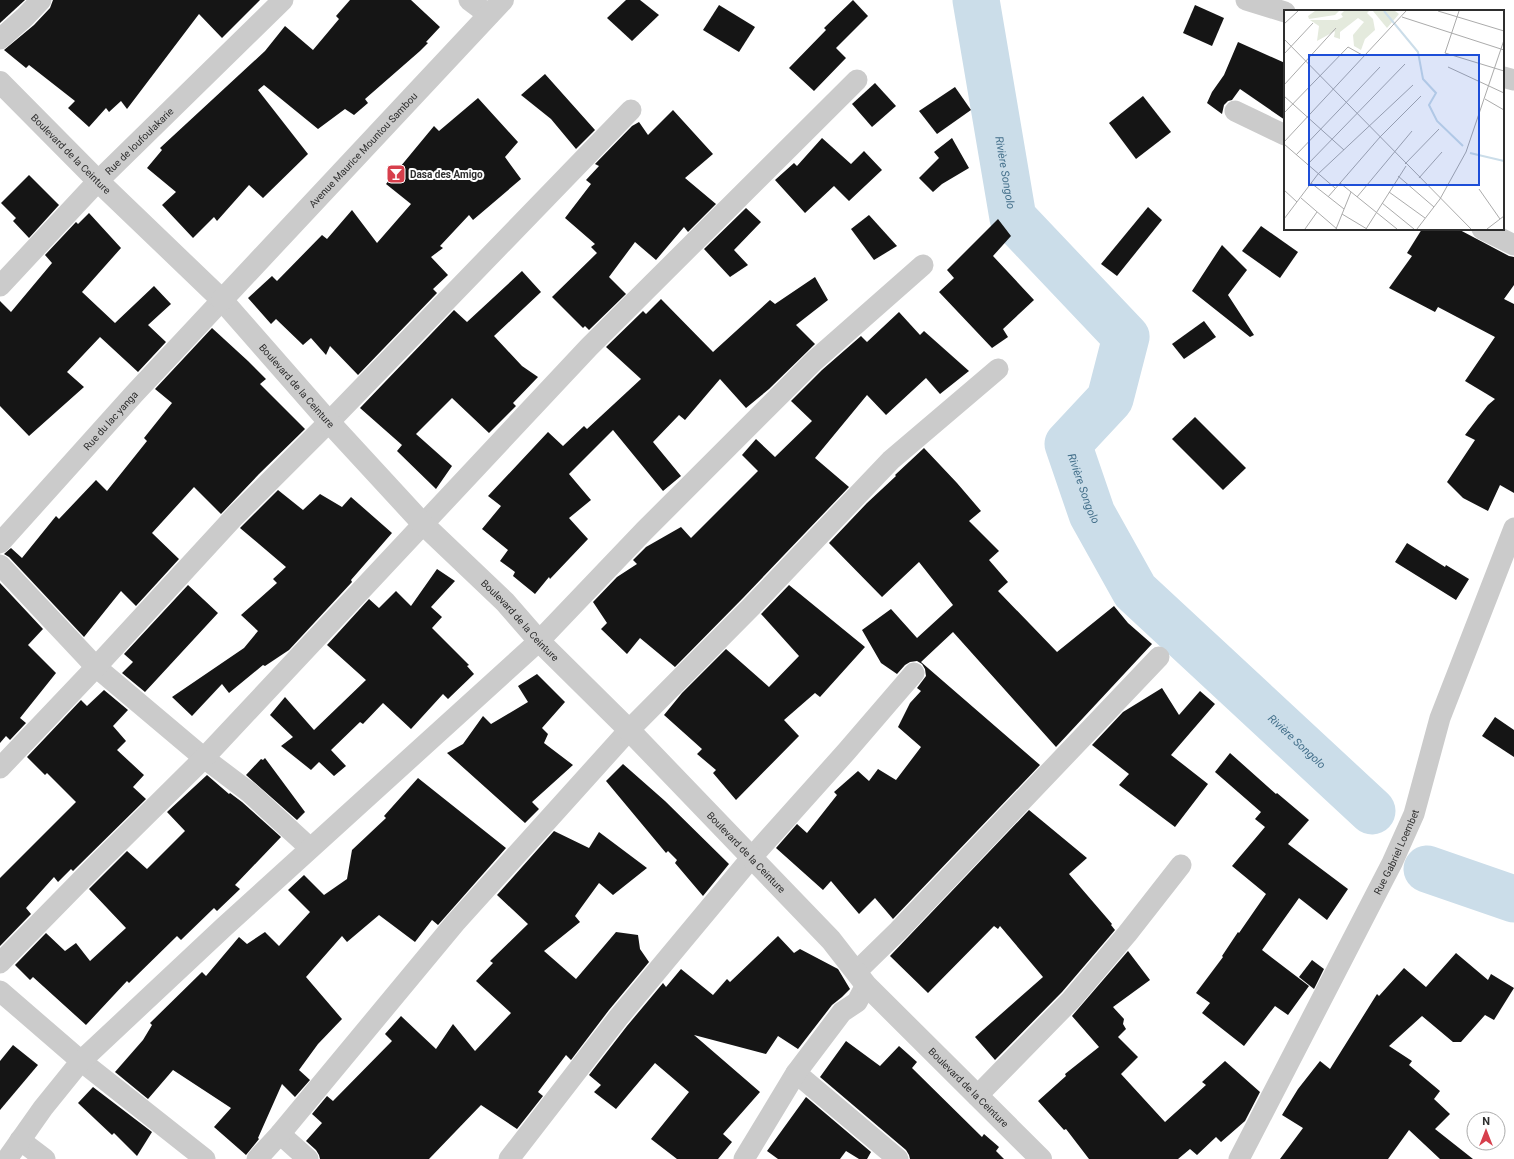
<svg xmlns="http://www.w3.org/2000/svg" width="1514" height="1159" font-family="Roboto,sans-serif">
<rect width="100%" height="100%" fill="#fff"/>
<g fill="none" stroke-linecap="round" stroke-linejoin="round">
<g stroke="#cbdde9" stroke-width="47">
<path id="s1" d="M976,0L1013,218L1126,337L1110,399L1068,444L1092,514L1135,591L1372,811"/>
<polyline points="1427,869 1514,899"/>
</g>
</g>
<g fill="#151515">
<polygon points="0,0 25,0 0,23"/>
<polygon points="53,0 260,0 222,38 199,14 127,109 121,101 109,112 106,108 89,127 68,108 75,101 29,65 26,68 4,50 34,25 50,8"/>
<polygon points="350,0 411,0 440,27 426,42 428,43 420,51 365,99 368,103 354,115 345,109 318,129 264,85 258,90 308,154 263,198 249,185 217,221 214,217 193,238 162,205 176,192 147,168 162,150 160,148 265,51 285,26 313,50 339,19 336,16"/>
<polygon points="626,0 640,0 659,15 632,41 607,18"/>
<polygon points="853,0 868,16 836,48 846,58 814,91 789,68 826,30 824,28"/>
<polygon points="719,5 755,27 739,52 703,30"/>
<polygon points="1195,5 1224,18 1212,46 1183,33"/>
<polygon points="1238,42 1285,63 1285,120 1240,89 1232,100 1228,101 1224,105 1222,114 1207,103 1212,92 1224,75"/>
<polygon points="545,74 595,130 576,149 551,119 521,95"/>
<polygon points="875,83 896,106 872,127 852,104"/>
<polygon points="955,87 971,110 937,134 919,111"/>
<polygon points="1143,96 1171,132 1136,159 1109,123"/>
<polygon points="478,98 518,142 505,157 521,179 473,220 469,215 440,246 443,248 431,257 448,275 433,289 437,293 358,375 330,346 326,355 311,338 303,345 276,319 271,324 248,298 272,276 277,281 322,235 327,239 352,210 377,243 411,204 386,184 434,126 439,131"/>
<polygon points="673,110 713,154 685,178 716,204 688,232 684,227 656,260 635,242 609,277 626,294 589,330 585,326 583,328 552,297 597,253 591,247 595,244 565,218 591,184 586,180 599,166 595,164 632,126 639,122 648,135"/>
<polygon points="822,138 851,164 864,151 882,170 849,201 834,186 805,213 775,180 794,163 797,166"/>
<polygon points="952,138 969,168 942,184 933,192 919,178 939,158 934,152"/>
<polygon points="29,175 59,205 29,238 13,221 16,218 1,203"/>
<polygon points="1148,207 1162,220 1117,276 1101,264"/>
<polygon points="746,208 761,222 734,250 748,265 730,277 704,249"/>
<polygon points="89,213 121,248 82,292 115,323 154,286 171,304 148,325 166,342 138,372 100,337 67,372 84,387 29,436 0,406 0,301 11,312 52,263 45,255 76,222 78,224"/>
<polygon points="869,215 897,246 874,260 851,229"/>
<polygon points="998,219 1011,236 993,256 1034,300 1003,329 1008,337 992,348 939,292 954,278 947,270"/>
<polygon points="1261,226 1298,252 1280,278 1242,251"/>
<polygon points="1422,229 1458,229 1509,256 1514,257 1514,285 1504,299 1514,304 1514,493 1500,485 1488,511 1463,498 1447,482 1475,440 1465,435 1488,405 1495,399 1465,381 1495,337 1438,307 1435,312 1389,288 1412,256 1407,253"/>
<polygon points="1222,245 1247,270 1228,295 1254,335 1250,337 1192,291"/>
<polygon points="522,271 541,292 494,336 522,366 538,377 513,403 516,406 489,433 452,398 416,434 452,466 436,489 397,451 402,445 360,408 454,310 467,322"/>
<polygon points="815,277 828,300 796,325 815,344 769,389 746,408 720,379 685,420 679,415 653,442 681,476 663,491 613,430 569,474 591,500 569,518 588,539 550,579 549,577 535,594 513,576 515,572 500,561 508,550 482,529 501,506 488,496 548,432 563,446 584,426 587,429 641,379 606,347 643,311 646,314 661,299 713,352 770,300 775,304"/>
<polygon points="899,312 920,335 924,331 969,371 940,394 926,378 886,415 867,395 815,458 849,487 743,598 675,667 640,638 627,654 601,629 607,623 593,602 617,577 637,564 633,560 646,547 681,527 691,538 758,471 742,455 756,439 775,457 812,421 791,401 822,370 861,336 867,342"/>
<polygon points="1204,321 1216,337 1184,359 1172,344"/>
<polygon points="212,328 248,361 266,379 260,384 305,429 259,474 221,514 194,487 152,533 179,559 136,606 121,591 84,637 9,557 4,554 11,548 22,558 56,516 59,519 96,480 107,491 147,441 144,438 172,403 155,389"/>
<polygon points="1195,417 1246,468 1223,490 1172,439"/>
<polygon points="924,448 957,483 981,511 969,521 999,551 989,560 1008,582 998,591 1057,652 1114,606 1128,623 1152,644 1056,747 953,632 921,662 1040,765 893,919 875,898 859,914 831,881 823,890 776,848 797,824 807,833 837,795 834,792 858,771 869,781 878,769 896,780 921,747 898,727 910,703 921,691 917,688 926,676 925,669 922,664 917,661 910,662 905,665 897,674 881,663 862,630 891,609 917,638 953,605 919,562 882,597 829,543 867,503 896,476 895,475"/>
<polygon points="278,490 303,510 320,494 342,507 351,497 392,533 351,580 352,582 289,650 265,666 263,665 229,693 222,684 192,716 172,697 244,648 258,631 241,615 277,583 273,579 286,567 240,528"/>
<polygon points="1407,543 1445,567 1446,565 1469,579 1456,600 1395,562"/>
<polygon points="437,569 455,581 431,607 442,617 432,628 469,665 467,666 474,674 448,699 443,694 411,729 383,703 363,724 360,722 331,750 346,766 334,776 319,762 311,770 281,746 293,737 270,715 285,697 314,730 366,680 327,645 369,599 379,608 396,591 411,606"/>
<polygon points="0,583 43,629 28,645 56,673 20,718 26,723 10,740 6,736 0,743"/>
<polygon points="188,585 218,613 145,692 122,673 133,662 124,654"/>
<polygon points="789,585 865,647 820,697 815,693 784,720 799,736 736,800 713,773 716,770 697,754 702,749 664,715 682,693 726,649 769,687 799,656 761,614"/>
<polygon points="537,674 565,702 542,728 548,734 544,743 573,765 532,802 539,809 525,823 447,753 463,744 483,716 491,724 528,702 518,686"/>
<polygon points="1162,688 1179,715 1200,691 1215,704 1171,755 1208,784 1175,827 1119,785 1129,774 1092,745 1123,712"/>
<polygon points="104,690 128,710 113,726 126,741 117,750 144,775 133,787 146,799 73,871 71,869 58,882 54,877 26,908 31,914 0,946 0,878 76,802 47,773 45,775 27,757 81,700 87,706"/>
<polygon points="1495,717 1514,730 1514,757 1482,736"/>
<polygon points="1230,753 1276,794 1277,793 1309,820 1288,844 1348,889 1327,920 1299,898 1262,950 1309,986 1288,1015 1275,1006 1244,1046 1202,1013 1210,1003 1196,993 1223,957 1222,956 1238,932 1239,933 1266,894 1232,866 1265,827 1255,819 1261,812 1215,772"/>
<polygon points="265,758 305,812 297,820 246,775 261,759 263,760"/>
<polygon points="623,764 665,801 729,864 703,896 675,863 677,860 668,851 666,853 606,781"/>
<polygon points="207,775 229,794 230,793 242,802 281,837 235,885 240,889 217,911 214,908 181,940 177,936 129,983 127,981 86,1025 33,977 30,980 15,965 46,933 65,951 76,943 90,961 126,928 89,889 127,851 147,869 185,831 167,812"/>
<polygon points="418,778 506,848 438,925 432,920 415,942 379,915 347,942 342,936 306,977 342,1019 318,1044 299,1070 310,1080 295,1097 282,1084 258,1138 259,1139 246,1155 214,1127 231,1108 173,1070 148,1099 115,1072 143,1040 152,1025 150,1023 202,972 206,976 239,937 247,944 265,932 279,946 310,912 288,890 304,875 324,895 347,879 352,850 386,818 384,816"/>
<polygon points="1029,810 1087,858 1069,874 1112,924 1111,925 1115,930 1062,992 995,1060 975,1037 1043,977 1000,926 998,929 994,926 928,993 890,956"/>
<polygon points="554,831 589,848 599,832 647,868 613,895 599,883 575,916 580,922 544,951 576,979 616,932 638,935 640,949 649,962 609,1010 571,1060 566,1055 538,1092 543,1096 517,1129 481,1105 429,1159 320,1159 319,1155 316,1150 306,1141 322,1123 312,1114 327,1096 333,1101 392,1041 385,1034 401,1016 436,1049 453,1024 475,1051 511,1013 476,981 493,963 490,961 528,924 497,895"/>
<polygon points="778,936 794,953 800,949 838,969 850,989 842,997 832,1005 798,1049 778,1036 766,1054 694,1035 760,1092 723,1134 732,1142 718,1159 677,1159 651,1139 689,1092 655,1063 616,1109 594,1092 601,1085 589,1075 627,1026 663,983 666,987 681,969 713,995 727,979 730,982"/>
<polygon points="1128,951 1150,980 1113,1007 1124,1019 1123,1024 1126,1029 1118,1037 1138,1057 1121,1074 1165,1122 1206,1085 1202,1082 1225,1061 1260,1092 1245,1121 1221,1142 1216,1137 1197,1155 1190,1149 1178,1159 1089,1159 1066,1129 1064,1130 1038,1101 1066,1076 1065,1074 1099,1047 1072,1016"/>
<polygon points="1456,953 1488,980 1491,974 1514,988 1494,1020 1485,1015 1461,1042 1453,1042 1422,1016 1389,1046 1412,1061 1409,1065 1440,1091 1434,1099 1450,1114 1435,1129 1473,1159 1440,1159 1409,1130 1388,1159 1280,1159 1303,1128 1282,1115 1298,1089 1320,1061 1330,1069 1377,994 1379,996 1404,968 1426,987"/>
<polygon points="1312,960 1324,969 1314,989 1299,977"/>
<polygon points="846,1041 880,1066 899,1046 917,1062 912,1068 982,1137 984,1134 999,1147 996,1151 1004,1159 910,1159 909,1155 906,1150 820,1077"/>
<polygon points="13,1045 38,1065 0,1110 0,1061"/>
<polygon points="93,1087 152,1132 137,1156 114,1133 112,1135 78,1103"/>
<polygon points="806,1097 871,1152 867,1159 859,1159 846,1151 840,1159 778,1159 767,1151"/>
</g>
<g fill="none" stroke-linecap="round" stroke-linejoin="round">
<g stroke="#cbcbcb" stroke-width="21">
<polyline points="469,0 489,15"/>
<polyline points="1246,0 1285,12"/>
<polyline points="0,39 25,17 41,0"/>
<polyline points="1503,77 1514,80"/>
<polyline points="1235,111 1285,135"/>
<polyline points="1482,229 1514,245"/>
<path id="s2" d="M0,286L98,181L283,0"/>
<path id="s3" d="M0,543L134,394L222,300"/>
<polyline points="0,565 96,667 204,758 250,793 310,848"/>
<polyline points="0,768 96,667 235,516 329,422 631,110"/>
<polyline points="0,963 98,863 204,758 589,347 857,80"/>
<polyline points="856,972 898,931 1159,657"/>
<polyline points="0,991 81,1061 205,1159"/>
<polyline points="796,1073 898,1159"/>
<polyline points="977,1096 1071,1000 1127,934 1181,865"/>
<polyline points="280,1134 308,1159"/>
<polyline points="20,1140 45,1159"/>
<polyline points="7,1159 43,1108 81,1061 224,927 539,641 644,531 814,361 923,265"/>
<polyline points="257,1159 280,1134 455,923 629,730 752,606 891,460 998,369"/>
<polyline points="509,1159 618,1018 752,857 846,752 914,673"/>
<polyline points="744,1159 796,1073 842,1012 857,1002 866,985"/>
<path id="s4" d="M1239,1159L1392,863L1414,814L1440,718L1514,528"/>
</g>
<g stroke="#cbcbcb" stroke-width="22">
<path id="s5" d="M0,82L98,181L222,300L329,422L423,524L505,602L539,641L629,730L831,940L866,985L1041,1159"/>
<path id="s6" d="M222,300L503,0"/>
</g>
</g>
<defs>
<symbol id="bar-square" viewBox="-11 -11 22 22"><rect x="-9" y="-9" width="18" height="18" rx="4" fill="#d73f4c" stroke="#fff"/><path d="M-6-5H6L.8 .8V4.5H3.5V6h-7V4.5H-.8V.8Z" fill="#fff"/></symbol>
</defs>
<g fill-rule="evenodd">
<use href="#bar-square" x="385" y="163" width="22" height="22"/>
</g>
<g text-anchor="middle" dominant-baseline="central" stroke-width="4" stroke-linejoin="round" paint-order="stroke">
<g font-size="10" fill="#2e2e2e" stroke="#fff">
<text stroke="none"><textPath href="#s2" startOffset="201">Rue de loufoulakarie</textPath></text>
<text stroke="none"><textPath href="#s6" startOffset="206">Avenue Maurice Mountou Sambou</textPath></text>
<text stroke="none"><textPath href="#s5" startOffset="101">Boulevard de la Ceinture</textPath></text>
<text stroke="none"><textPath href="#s5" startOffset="425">Boulevard de la Ceinture</textPath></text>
<text stroke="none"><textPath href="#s3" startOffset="165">Rue du lac yanga</textPath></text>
<text stroke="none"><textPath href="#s5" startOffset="749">Boulevard de la Ceinture</textPath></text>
<text stroke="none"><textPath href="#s4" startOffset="345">Rue Gabriel Loembet</textPath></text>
<text stroke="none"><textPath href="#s5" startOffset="1073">Boulevard de la Ceinture</textPath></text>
<text stroke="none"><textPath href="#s5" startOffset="1397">Boulevard de la Ceinture</textPath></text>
</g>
<g font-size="10" font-weight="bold" fill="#2e2e2e" stroke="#fff" text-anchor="start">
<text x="410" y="174">Dasa des Amigo</text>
</g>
<g font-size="11" font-style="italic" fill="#436f8a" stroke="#fff">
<text stroke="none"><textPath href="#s1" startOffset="175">Rivière Songolo</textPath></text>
<text stroke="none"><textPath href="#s1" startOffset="558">Rivière Songolo</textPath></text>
<text stroke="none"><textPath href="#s1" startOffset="894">Rivière Songolo</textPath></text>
</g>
</g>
<g transform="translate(1284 10)">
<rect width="220" height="220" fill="#fff"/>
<path d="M31,1H55L51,5L25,9L24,6ZM60,1H85L83,3L89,9L91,20L81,29L77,40L70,36L69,25L80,12L74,8L56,22V29L50,27L51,21L33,31L35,16L26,10H53L59,7L57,4ZM89,1H111L115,4L103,18Z" fill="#e4eadd"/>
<path fill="none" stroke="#cbdde9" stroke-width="2" d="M100,1L134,42L139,69L152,83L145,95L153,111L179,136M186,143L220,151"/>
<path fill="none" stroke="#ababab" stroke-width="1" d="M154,1L220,21M175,1L161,43L220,61M118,7L220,40M0,14L14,1M0,29L187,219M0,44L29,13M164,57L220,83M0,75L52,18M0,86L60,140M201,89L220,100M0,103L64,37L80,46M0,132L122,1M0,134L51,178M12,145L96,57M121,154L155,119M23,155L121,54M114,166L150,197M135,168L158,142M27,173L60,199M56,173L113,219M195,179L216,209M0,180L13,192M105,182L141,208M44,187L96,127L137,86M73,187L128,121M17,188L53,219M98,193L130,219M58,204L83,219M0,209L34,164L129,75M21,219L33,202M52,219L67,182M82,219L122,156M133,219L156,189L182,142L220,30M203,219L220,206"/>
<path fill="#1d4ed8" fill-opacity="0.15" stroke="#1d4ed8" stroke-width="2" d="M25,45H195V175H25Z"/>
<rect width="220" height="220" fill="none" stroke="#2e2e2e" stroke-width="2"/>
</g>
<g transform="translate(1486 1131)"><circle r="19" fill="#ffffff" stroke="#ababab"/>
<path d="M0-3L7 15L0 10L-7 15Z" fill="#d73f4c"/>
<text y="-6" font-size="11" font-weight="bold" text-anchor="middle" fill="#2e2e2e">N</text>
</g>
</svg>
